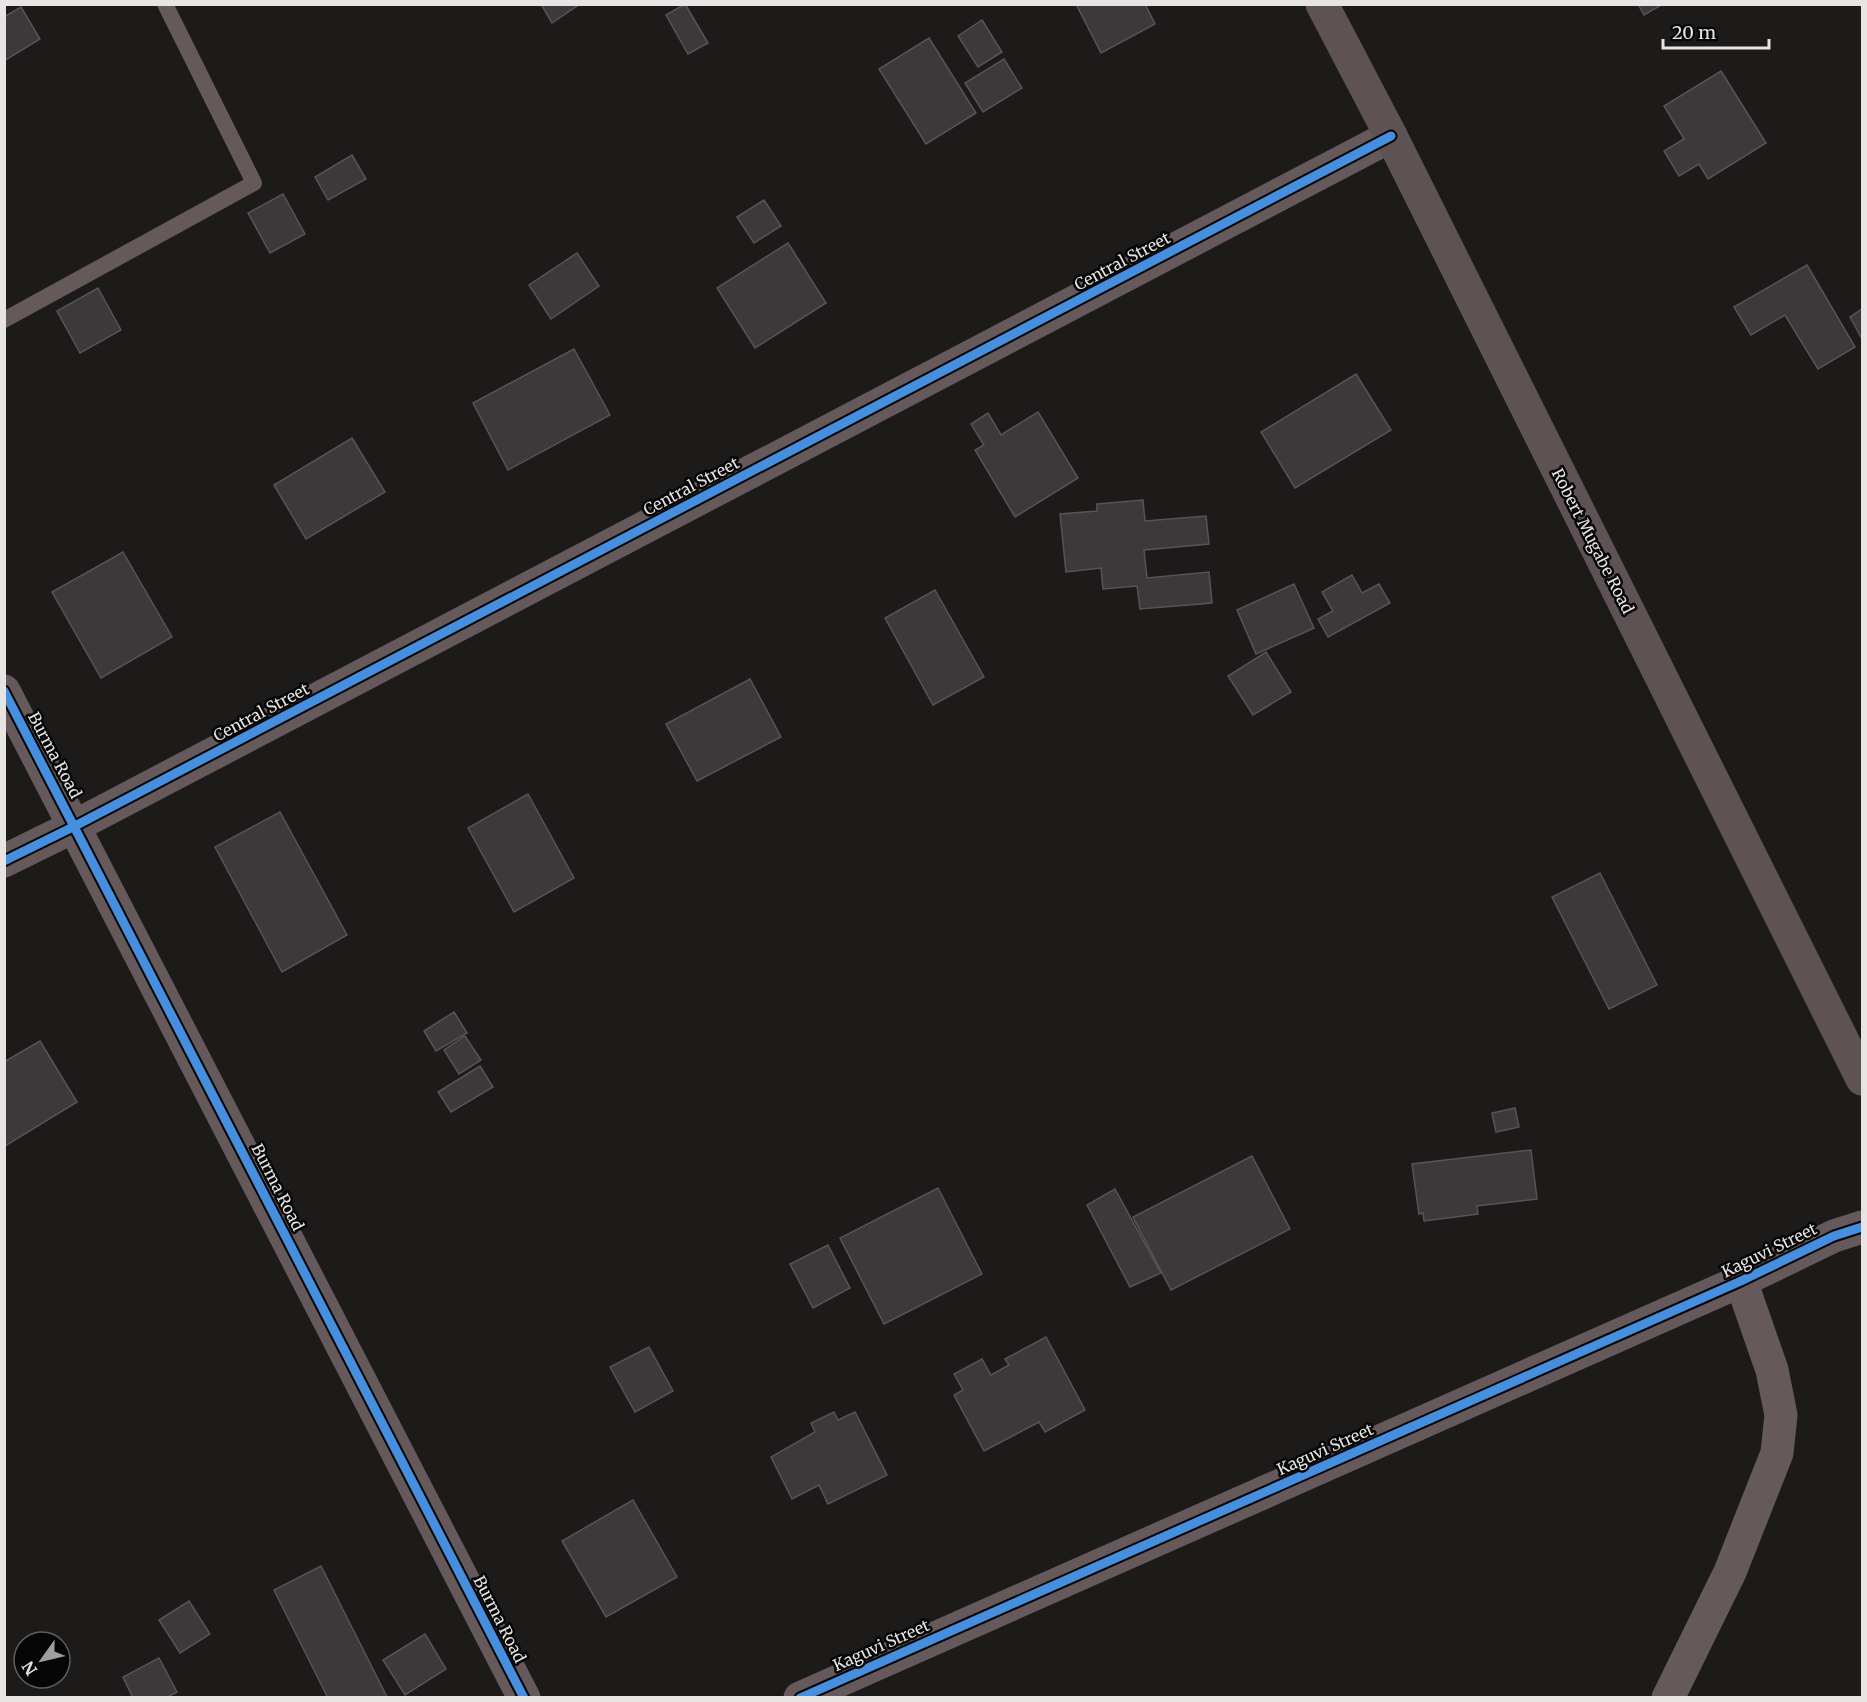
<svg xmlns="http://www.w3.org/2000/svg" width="1867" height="1702" font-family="Merriweather,serif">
<rect width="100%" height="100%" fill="#1d1b1a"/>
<g fill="#3b3939" stroke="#565454" stroke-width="1.5">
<polygon points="541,4 580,4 552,23"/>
<polygon points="685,4 708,43 688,54 666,15"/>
<polygon points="1076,4 1145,4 1155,24 1101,53"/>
<polygon points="1638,4 1663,4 1644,15"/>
<polygon points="21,7 40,39 4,61 4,17"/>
<polygon points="982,20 1002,52 978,67 958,36"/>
<polygon points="929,38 976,113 926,144 879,69"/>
<polygon points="1004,59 1022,88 983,112 965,83"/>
<polygon points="1721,71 1766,143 1708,179 1699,164 1679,176 1664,151 1684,139 1664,106"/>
<polygon points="352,155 366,179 328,200 315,177"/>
<polygon points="283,194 305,234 270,253 248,213"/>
<polygon points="764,200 781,226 754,243 737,217"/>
<polygon points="788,243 826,303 755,348 717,288"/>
<polygon points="577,253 599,286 551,319 529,285"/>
<polygon points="1807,265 1855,347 1818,369 1785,315 1751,335 1734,307"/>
<polygon points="98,288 121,330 80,353 57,311"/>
<polygon points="1862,309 1862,339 1850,317"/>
<polygon points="574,349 610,415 508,470 473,403"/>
<polygon points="1356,374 1391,430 1295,488 1261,432"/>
<polygon points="1038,412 1078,478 1015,517 975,450 984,445 971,424 988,413 1001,435"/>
<polygon points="352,438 385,492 306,539 274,485"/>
<polygon points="1143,500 1145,521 1206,516 1209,544 1144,550 1147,578 1209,572 1212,603 1140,609 1137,586 1103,589 1101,568 1066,572 1060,514 1097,511 1097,504"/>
<polygon points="123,552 172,637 101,678 52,592"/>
<polygon points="1352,575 1362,593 1379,584 1390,603 1328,637 1318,619 1333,611 1322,592"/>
<polygon points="1294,584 1314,628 1256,654 1237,610"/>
<polygon points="935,590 984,677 933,705 885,618"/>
<polygon points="1266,652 1291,692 1253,715 1228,676"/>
<polygon points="750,679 781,737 697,781 666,724"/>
<polygon points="528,794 574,878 514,912 468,828"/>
<polygon points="280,812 347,935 282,972 215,847"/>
<polygon points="1600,873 1657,985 1609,1009 1552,897"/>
<polygon points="454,1012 467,1033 436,1051 424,1031"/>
<polygon points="465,1036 481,1060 459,1074 444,1050"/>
<polygon points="40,1041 77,1102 5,1146 4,1062"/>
<polygon points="480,1066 493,1087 451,1112 438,1092"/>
<polygon points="1515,1108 1519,1127 1496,1132 1492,1113"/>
<polygon points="1531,1150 1537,1199 1477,1206 1478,1214 1424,1221 1423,1213 1419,1214 1412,1164"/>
<polygon points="1252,1156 1290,1229 1171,1290 1133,1217"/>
<polygon points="938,1188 982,1274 884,1324 840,1238"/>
<polygon points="1115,1189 1161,1273 1130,1287 1087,1205"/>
<polygon points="828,1245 850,1288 813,1308 790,1264"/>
<polygon points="1046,1337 1085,1410 1045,1432 1039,1422 984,1451 954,1395 963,1390 954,1374 982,1359 991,1375 1009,1365 1005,1359"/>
<polygon points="649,1347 673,1391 635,1412 610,1367"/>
<polygon points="834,1412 838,1420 855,1412 887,1475 828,1504 819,1485 792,1499 771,1457 815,1432 811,1423"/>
<polygon points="633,1500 677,1577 606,1617 562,1541"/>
<polygon points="321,1566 387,1697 328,1698 274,1590"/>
<polygon points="189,1601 210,1634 180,1653 159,1620"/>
<polygon points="425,1634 446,1669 405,1695 383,1660"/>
<polygon points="159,1658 177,1692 166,1698 133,1698 123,1677"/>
</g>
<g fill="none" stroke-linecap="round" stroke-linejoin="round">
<polyline stroke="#66595b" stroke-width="16" points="4,320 254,183 165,4"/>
<g stroke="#66595b" stroke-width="33">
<polyline points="4,691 524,1698"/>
<polyline points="4,861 75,826 1391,136"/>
<polyline points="800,1698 1741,1281 1834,1236 1862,1227"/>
<polyline points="1668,1698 1730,1572 1777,1453 1781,1415 1772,1370 1741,1281"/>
</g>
<polyline stroke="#5e5254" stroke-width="33" points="1322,4 1391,136 1862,1079"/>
<defs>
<g id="cycleway">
<polyline points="4,691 524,1698"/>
<polyline points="4,861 75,826 1391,136"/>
<polyline points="800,1698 1741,1281 1834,1236 1862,1227"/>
</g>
</defs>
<use href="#cycleway" stroke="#070606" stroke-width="13"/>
<use href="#cycleway" stroke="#468fdf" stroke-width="9"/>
</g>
<g text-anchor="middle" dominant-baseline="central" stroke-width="5" stroke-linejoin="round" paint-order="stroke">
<g font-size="16" fill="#e7e5e3" stroke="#070606">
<text transform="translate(1122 261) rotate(-28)">Central Street</text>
<text transform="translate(691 486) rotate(-28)">Central Street</text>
<text transform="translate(1593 541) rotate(63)">Robert Mugabe Road</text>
<text transform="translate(261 712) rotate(-28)">Central Street</text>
<text transform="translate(55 755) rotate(62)">Burma Road</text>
<text transform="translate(278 1187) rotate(63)">Burma Road</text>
<text transform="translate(1769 1250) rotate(-26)">Kaguvi Street</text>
<text transform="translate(1325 1449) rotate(-24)">Kaguvi Street</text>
<text transform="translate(500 1619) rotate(63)">Burma Road</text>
<text transform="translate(881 1645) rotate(-24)">Kaguvi Street</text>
</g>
</g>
<rect width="1867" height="1702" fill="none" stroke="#e7e5e3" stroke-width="12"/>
<g transform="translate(42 1660) rotate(236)"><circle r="28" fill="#070606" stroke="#615f5e" stroke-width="1.5"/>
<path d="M0-4.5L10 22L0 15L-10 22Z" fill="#a09e9d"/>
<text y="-9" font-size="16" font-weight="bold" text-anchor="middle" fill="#e7e5e3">N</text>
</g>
<path d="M1663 39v9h106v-9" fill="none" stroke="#e7e5e3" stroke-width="3"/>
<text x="1672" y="39" font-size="18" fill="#e7e5e3" stroke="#070606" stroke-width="4.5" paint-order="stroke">20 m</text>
</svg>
